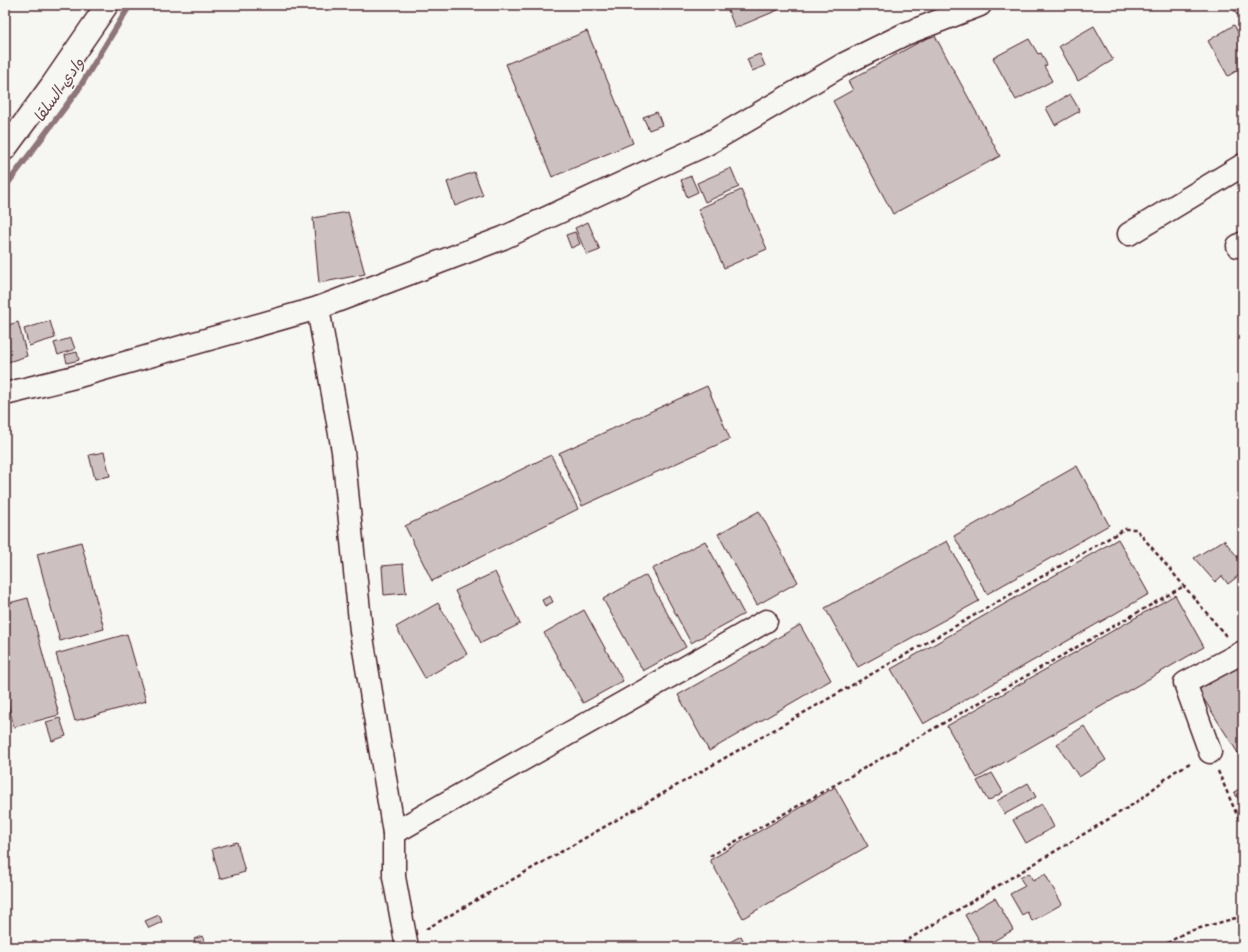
<svg xmlns="http://www.w3.org/2000/svg" width="1248" height="952" font-family="'Comic Neue','Playpen Sans Arabic',sans-serif">
<rect width="100%" height="100%" fill="#f6f6f2"/>
<filter id="ink" filterUnits="userSpaceOnUse"><feTurbulence type="fractalNoise" baseFrequency=".025" numOctaves="2"/><feDisplacementMap in="SourceGraphic" scale="8" xChannelSelector="R" yChannelSelector="G"/><feConvolveMatrix kernelMatrix="1 2 1 2 8 2 1 2 1" color-interpolation-filters="sRGB"/></filter>
<g filter="url(#ink)">
<g fill="none" stroke-linecap="round" stroke-linejoin="round">
<polyline stroke="#8e747a" stroke-width="6" points="5,187 78,90 130,5"/>
</g>
<g fill="#ccc1c0" stroke="#4a1f2b">
<polygon points="726,5 776,5 778,10 735,28"/>
<polygon points="1231,5 1243,5 1243,12 1237,15"/>
<polygon points="1234,25 1243,41 1243,67 1228,76 1208,41"/>
<polygon points="1094,26 1113,60 1078,81 1059,46"/>
<polygon points="587,31 633,143 552,177 506,64"/>
<polygon points="934,34 1000,156 893,214 833,101 853,90 848,81"/>
<polygon points="1029,39 1038,54 1041,53 1047,65 1044,66 1052,81 1016,100 993,58"/>
<polygon points="760,54 765,66 752,71 747,59"/>
<polygon points="1070,94 1080,111 1055,125 1046,108"/>
<polygon points="657,112 662,125 649,130 643,117"/>
<polygon points="731,168 739,187 705,202 697,183"/>
<polygon points="474,172 483,195 455,206 447,182"/>
<polygon points="691,176 698,192 687,197 681,180"/>
<polygon points="741,190 767,249 724,268 698,209"/>
<polygon points="348,212 365,274 319,283 313,218"/>
<polygon points="588,222 600,250 587,255 575,228"/>
<polygon points="575,232 580,244 571,248 566,235"/>
<polygon points="50,321 55,338 29,346 24,329"/>
<polygon points="18,322 27,356 5,363 5,326"/>
<polygon points="71,338 75,349 58,355 54,343"/>
<polygon points="77,352 79,360 67,363 65,355"/>
<polygon points="707,386 730,439 582,506 559,453"/>
<polygon points="104,452 110,476 95,479 89,455"/>
<polygon points="551,455 578,509 432,581 405,526"/>
<polygon points="1077,466 1109,525 987,594 954,536"/>
<polygon points="759,511 798,582 757,605 718,534"/>
<polygon points="1118,539 1149,594 923,724 891,669"/>
<polygon points="1224,540 1243,564 1243,572 1228,584 1222,576 1215,582 1194,558"/>
<polygon points="705,541 744,614 691,643 652,569"/>
<polygon points="947,541 979,601 858,667 825,608"/>
<polygon points="81,542 104,629 60,641 37,554"/>
<polygon points="403,564 406,593 384,595 382,566"/>
<polygon points="495,572 520,624 481,643 455,591"/>
<polygon points="646,575 686,647 643,671 603,599"/>
<polygon points="1175,595 1204,647 977,778 947,726"/>
<polygon points="550,596 553,602 545,606 542,600"/>
<polygon points="28,598 59,715 14,727 5,692 5,604"/>
<polygon points="438,603 467,654 425,678 396,627"/>
<polygon points="584,610 623,681 583,703 544,633"/>
<polygon points="800,625 831,680 709,751 678,695"/>
<polygon points="127,634 146,701 75,721 56,654"/>
<polygon points="1243,661 1243,761 1198,690"/>
<polygon points="60,718 66,736 52,741 46,722"/>
<polygon points="1084,726 1106,760 1079,777 1057,744"/>
<polygon points="992,773 1003,792 988,801 977,781"/>
<polygon points="1028,783 1036,797 1005,814 997,801"/>
<polygon points="835,787 868,846 743,918 710,860"/>
<polygon points="1243,787 1243,807 1234,792"/>
<polygon points="1042,804 1054,827 1026,843 1013,820"/>
<polygon points="237,842 245,872 220,879 212,849"/>
<polygon points="1029,873 1033,881 1045,874 1062,904 1032,921 1027,912 1022,915 1010,894 1025,886 1020,878"/>
<polygon points="995,898 1013,930 983,947 965,915"/>
<polygon points="159,915 162,922 149,928 145,921"/>
<polygon points="202,936 207,947 197,947 194,939"/>
<polygon points="741,936 744,942 735,947 730,947 728,943"/>
</g>
<g fill="none" stroke-linecap="round" stroke-linejoin="round">
<defs>
<g id="minor">
<polyline points="5,149 52,85 107,5"/>
<polyline points="1129,234 1243,165"/>
<polyline points="1238,246 1243,243"/>
<polyline points="318,308 343,451 361,631 394,833 394,877 407,947"/>
<polyline points="5,394 79,376 318,308 503,238 707,144 844,64 905,34 980,5"/>
<polyline points="1210,752 1185,683 1243,652"/>
<path d="M394,833C518,761 643,693 766,621"/>
</g>
</defs>
<use href="#minor" stroke="#4a1f2b" stroke-width="25"/>
<g stroke="#4a1f2b" stroke-width="2.5" stroke-dasharray="4 3" stroke-linecap="butt">
<polyline points="1218,771 1243,829"/>
<polyline points="710,856 1184,586"/>
<polyline points="426,929 1125,529 1136,529 1226,636"/>
<polyline points="896,947 1137,802 1174,772 1192,762"/>
<polyline points="1161,947 1186,932 1243,916"/>
</g>
<use href="#minor" stroke="#f6f6f2" stroke-width="22"/>
</g>
</g>
<g text-anchor="middle" dominant-baseline="central" stroke-width="3" stroke-linejoin="round" paint-order="stroke">
<g font-size="16" font-style="italic" fill="#6c4a52" stroke="#f6f6f2">
<text transform="translate(59 90) rotate(-55)">وادي السلقا</text>
</g>
</g>
<rect width="1248" height="952" fill="none" stroke="#f6f6f2" stroke-width="20"/>
<rect x="10" y="10" width="1228" height="932" fill="none" stroke="#4a1f2b" stroke-width="1.5" filter="url(#ink)"/>
</svg>
